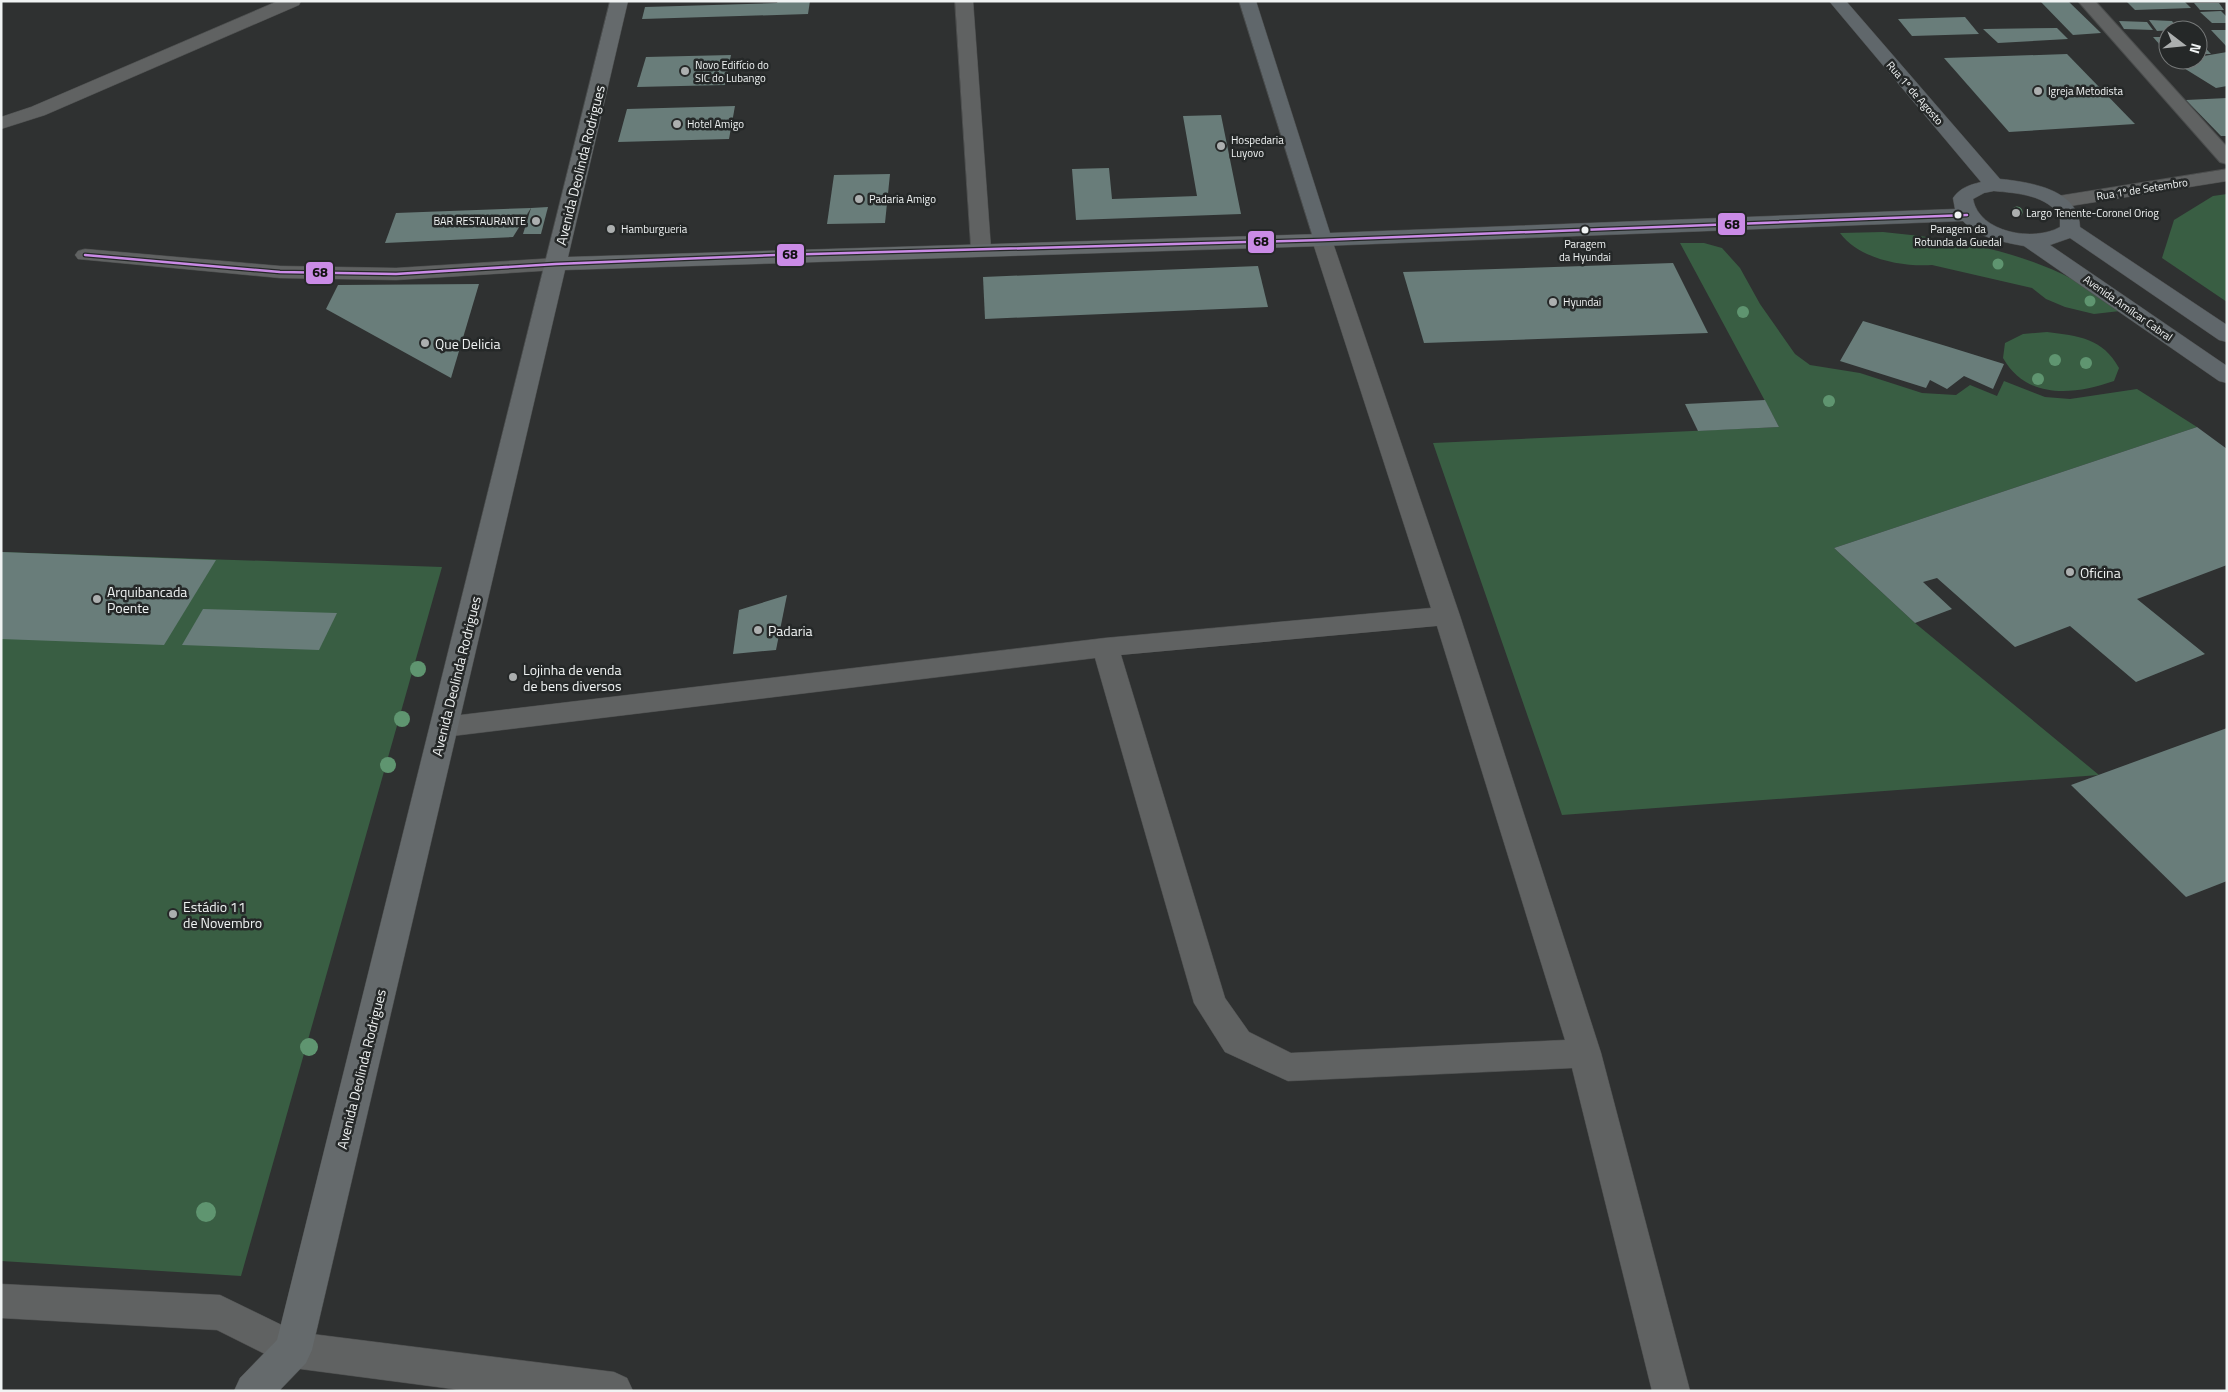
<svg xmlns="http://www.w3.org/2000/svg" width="2228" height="1392" font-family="'Titillium Web',sans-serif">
<rect width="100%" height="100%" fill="#2f3131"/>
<g fill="#395e43">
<polygon points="2227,194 2227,302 2162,258 2174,220 2213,196"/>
<path d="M1883,232C1946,238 2015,249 2072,279C2089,288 2104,301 2120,311L2094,314L2065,307L2046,299L2032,288L1932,265C1902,267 1859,259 1840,233Z"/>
<polygon points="1680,243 1704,243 1722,248 1740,268 1760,304 1795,354 1810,365 1860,373 1922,393 1956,395 1970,385 1997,396 2004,381 2045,397 2070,399 2137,389 2197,427 1834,548 1915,623 2099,775 1562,815 1433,443 1779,427"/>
<path d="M2047,332C2078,336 2103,338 2119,368L2114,381C2074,395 2027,400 2003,358L2005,343L2023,334Z"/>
<polygon points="1,552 442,567 241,1276 1,1261"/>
</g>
<g fill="#697d7a">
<polygon points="778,1 810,1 808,14 642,19 645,7 777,3"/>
<polygon points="2040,1 2068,1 2101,33 2073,35"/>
<polygon points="2126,1 2184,1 2191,8 2135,10"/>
<polygon points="2194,3 2219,3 2224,10 2200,10"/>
<polygon points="2221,11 2227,17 2227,23 2212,23 2200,12"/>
<polygon points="1965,17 1979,34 1912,36 1898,19"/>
<polygon points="2149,20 2172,21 2178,30 2157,31"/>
<polygon points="2119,21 2147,22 2153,30 2124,29"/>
<polygon points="2057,28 2068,39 1998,43 1983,29"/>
<polygon points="2211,30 2227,30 2227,47"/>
<polygon points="2153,37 2168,37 2168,54"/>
<polygon points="2198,40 2211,54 2198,54"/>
<polygon points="2227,52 2227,86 2216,88 2174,62 2198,60 2198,57"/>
<polygon points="2067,54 2135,124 2009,132 1944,58"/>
<polygon points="731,55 725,85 637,87 646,57"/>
<polygon points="2227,98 2227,136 2221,136 2186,100"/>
<polygon points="735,106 729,139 618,142 627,109"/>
<polygon points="1221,115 1241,214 1076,220 1072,169 1109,168 1112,199 1197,196 1183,116"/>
<polygon points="890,174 885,223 827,224 834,175"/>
<polygon points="548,207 541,234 523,234 531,208"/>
<polygon points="531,208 513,237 385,243 396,213"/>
<polygon points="1673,263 1708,333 1424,343 1403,272"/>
<polygon points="1258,266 1268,307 985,319 983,277"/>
<polygon points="479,284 451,378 326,309 338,285"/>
<polygon points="1863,321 1946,346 2004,364 1993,389 1964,376 1947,389 1930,380 1926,388 1840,361"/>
<polygon points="1765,400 1779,427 1698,431 1685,404"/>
<polygon points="2197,427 2227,449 2227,565 2137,599 2205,654 2136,682 2070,626 2015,647 1937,578 1923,582 1952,609 1915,623 1834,548"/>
<polygon points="1,552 216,560 164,645 1,639"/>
<polygon points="787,595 776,650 733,654 739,610"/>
<polygon points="203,609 337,613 319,650 182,645"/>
<polygon points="2227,728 2227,881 2186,897 2071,785"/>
</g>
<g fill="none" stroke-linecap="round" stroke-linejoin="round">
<defs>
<polygon id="lane" points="2078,1 2095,1 2227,147 2227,164 2220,162"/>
<g id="street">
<polygon points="278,1 301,1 299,5 45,115 1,129 1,117 31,107"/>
<polygon points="955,1 973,1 991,249 988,253 981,255 974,253 971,249"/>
<polygon points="2227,169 2227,181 2058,208 2051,206 2048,202 2051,198 2058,196"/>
<path d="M1322,234L1329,236L1332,240L1460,616L1601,1053L1690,1391H1652L1572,1068L1288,1081L1225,1052L1194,1003L1095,658L444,737L434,734L430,727L434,720L444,717L1105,638L1431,608L1312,240L1315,236ZM1437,626L1565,1040L1291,1053L1249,1032L1225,998L1121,655Z"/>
<polygon points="85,249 280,266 396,268 556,258 563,260 567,264 563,268 556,270 396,280 280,278 78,259 75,255 78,251"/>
<polygon points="1,1284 220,1295 296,1332 614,1372 627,1378 633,1391 468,1391 293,1368 217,1330 1,1318"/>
</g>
<polygon id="secondary" points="610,1 628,1 568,257 1322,234 1329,236 1332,240 1329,244 1322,246 565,270 312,1350 306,1363 279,1391 234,1391 240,1378 277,1340"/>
<path id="primary" d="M1239,1H1256L1330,233L1955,209L1953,198C1960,188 1969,185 1981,182L1829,1H1846L2000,179C2029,182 2079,189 2080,227L2227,325V342L2219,340L2070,238L2050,245L2227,366V383L2219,381L2024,246C2003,242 1978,238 1963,221L1322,246L1315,244ZM1994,191C2017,193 2048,195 2060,217V227C2034,242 1979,233 1973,199L1984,193Z"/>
</defs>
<use href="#lane" stroke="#4b4d4d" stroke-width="2"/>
<use href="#street" stroke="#4b4d4d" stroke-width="1"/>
<use href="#secondary" stroke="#4b4d4d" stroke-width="1"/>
<use href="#primary" stroke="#4b4d4d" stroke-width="1"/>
<use href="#lane" fill="#606262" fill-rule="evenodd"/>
<use href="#street" fill="#606262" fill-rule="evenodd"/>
<use href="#secondary" fill="#656a6c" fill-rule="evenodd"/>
<use href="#primary" fill="#60676b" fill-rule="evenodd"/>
<defs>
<polyline id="bus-1" points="85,255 280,272 396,274 556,264 776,255 1322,240 1967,215"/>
</defs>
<use href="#bus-1" stroke="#252828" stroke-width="5"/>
<use href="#bus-1" stroke="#ca8be6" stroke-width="2.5"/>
</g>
<g fill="#5f9570">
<circle cx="2017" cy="212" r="5.5"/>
<circle cx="1998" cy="264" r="5.5"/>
<circle cx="2090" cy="301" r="5.5"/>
<circle cx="1743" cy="312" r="6"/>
<circle cx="2055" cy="360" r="6"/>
<circle cx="2086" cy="363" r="6"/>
<circle cx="2038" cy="379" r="6"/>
<circle cx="1829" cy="401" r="6"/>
<circle cx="418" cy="669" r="8"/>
<circle cx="402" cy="719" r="8"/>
<circle cx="388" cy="765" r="8"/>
<circle cx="309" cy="1047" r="9"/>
<circle cx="206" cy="1212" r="10"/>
</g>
<g fill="#acafaf" stroke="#252828" stroke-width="2">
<circle cx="685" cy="71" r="5"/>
<circle cx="2038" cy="91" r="5"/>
<circle cx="677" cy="124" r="5"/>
<circle cx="1221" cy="146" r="5"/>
<circle cx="859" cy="199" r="5"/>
<circle cx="2016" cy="213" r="5"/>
<circle cx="536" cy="221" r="5"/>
<circle cx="611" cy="229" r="5"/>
<circle cx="1553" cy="302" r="5"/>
<circle cx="425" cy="343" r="5"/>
<circle cx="2070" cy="572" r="5"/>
<circle cx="97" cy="599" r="5"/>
<circle cx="758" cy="630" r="5"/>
<circle cx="513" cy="677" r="5"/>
<circle cx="173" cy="914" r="5"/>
</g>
<g fill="#f0f3f3" stroke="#252828" stroke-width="2">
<circle cx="1958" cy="215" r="4.5"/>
<circle cx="1585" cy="230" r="4.5"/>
</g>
<g text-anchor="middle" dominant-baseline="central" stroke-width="5" stroke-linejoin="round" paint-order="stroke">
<g font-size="11" fill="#f0f3f3" stroke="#252828" text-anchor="start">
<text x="695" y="65">Novo Edifício do<tspan x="695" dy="13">SIC do Lubango</tspan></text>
<text x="2048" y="91">Igreja Metodista</text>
<text x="687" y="124">Hotel Amigo</text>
<text x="1231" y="140">Hospedaria<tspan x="1231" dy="13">Luyovo</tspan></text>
<text x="869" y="199">Padaria Amigo</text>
<text x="2026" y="213">Largo Tenente-Coronel Oriog</text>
<text x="526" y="221" text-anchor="end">BAR RESTAURANTE</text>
<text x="621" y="229">Hamburgueria</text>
<text x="1563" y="302">Hyundai</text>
</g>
<g font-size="11" fill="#f0f3f3" stroke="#252828">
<text transform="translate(1915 93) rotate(49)">Rua 1º de Agosto</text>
<text transform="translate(2142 189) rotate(-9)">Rua 1º de Setembro</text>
<text transform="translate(2128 308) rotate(35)">Avenida Amílcar Cabral</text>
</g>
<g font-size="11" fill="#f0f3f3" stroke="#252828">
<text x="1958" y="229">Paragem da<tspan x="1958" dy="13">Rotunda da Guedal</tspan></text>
<text x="1585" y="244">Paragem<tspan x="1585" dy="13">da Hyundai</tspan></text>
</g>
<g font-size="14" fill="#f0f3f3" stroke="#252828">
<text transform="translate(580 165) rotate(-76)">Avenida Deolinda Rodrigues</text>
<text transform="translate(456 676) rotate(-76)">Avenida Deolinda Rodrigues</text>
<text transform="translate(361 1069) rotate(-76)">Avenida Deolinda Rodrigues</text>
</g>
<g font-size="14" fill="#f0f3f3" stroke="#252828" text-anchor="start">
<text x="435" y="343">Que Delicia</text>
<text x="2080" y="572">Oficina</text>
<text x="107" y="591">Arquibancada<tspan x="107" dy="16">Poente</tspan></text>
<text x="768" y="630">Padaria</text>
<text x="523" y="669">Lojinha de venda<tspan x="523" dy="16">de bens diversos</tspan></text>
<text x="183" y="906">Estádio 11<tspan x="183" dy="16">de Novembro</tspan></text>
</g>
</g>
<g stroke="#252828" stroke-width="2">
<rect x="1717" y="212" width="29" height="24" rx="5" fill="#ca8be6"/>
<rect x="1247" y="230" width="28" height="24" rx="5" fill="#ca8be6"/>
<rect x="776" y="243" width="29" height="24" rx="5" fill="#ca8be6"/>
<rect x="305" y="261" width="29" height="24" rx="5" fill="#ca8be6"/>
</g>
<g font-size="14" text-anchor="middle" font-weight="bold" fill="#111">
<text x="1732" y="229">68</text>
<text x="1261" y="246">68</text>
<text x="790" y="259">68</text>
<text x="320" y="277">68</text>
</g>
<rect width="2228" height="1392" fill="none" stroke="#f0f3f3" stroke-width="5"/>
<g transform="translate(2183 45) rotate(106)"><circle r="24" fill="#252828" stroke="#767979"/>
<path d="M0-4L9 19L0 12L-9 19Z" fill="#acafaf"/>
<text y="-8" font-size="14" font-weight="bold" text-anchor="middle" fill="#f0f3f3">N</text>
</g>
</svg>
